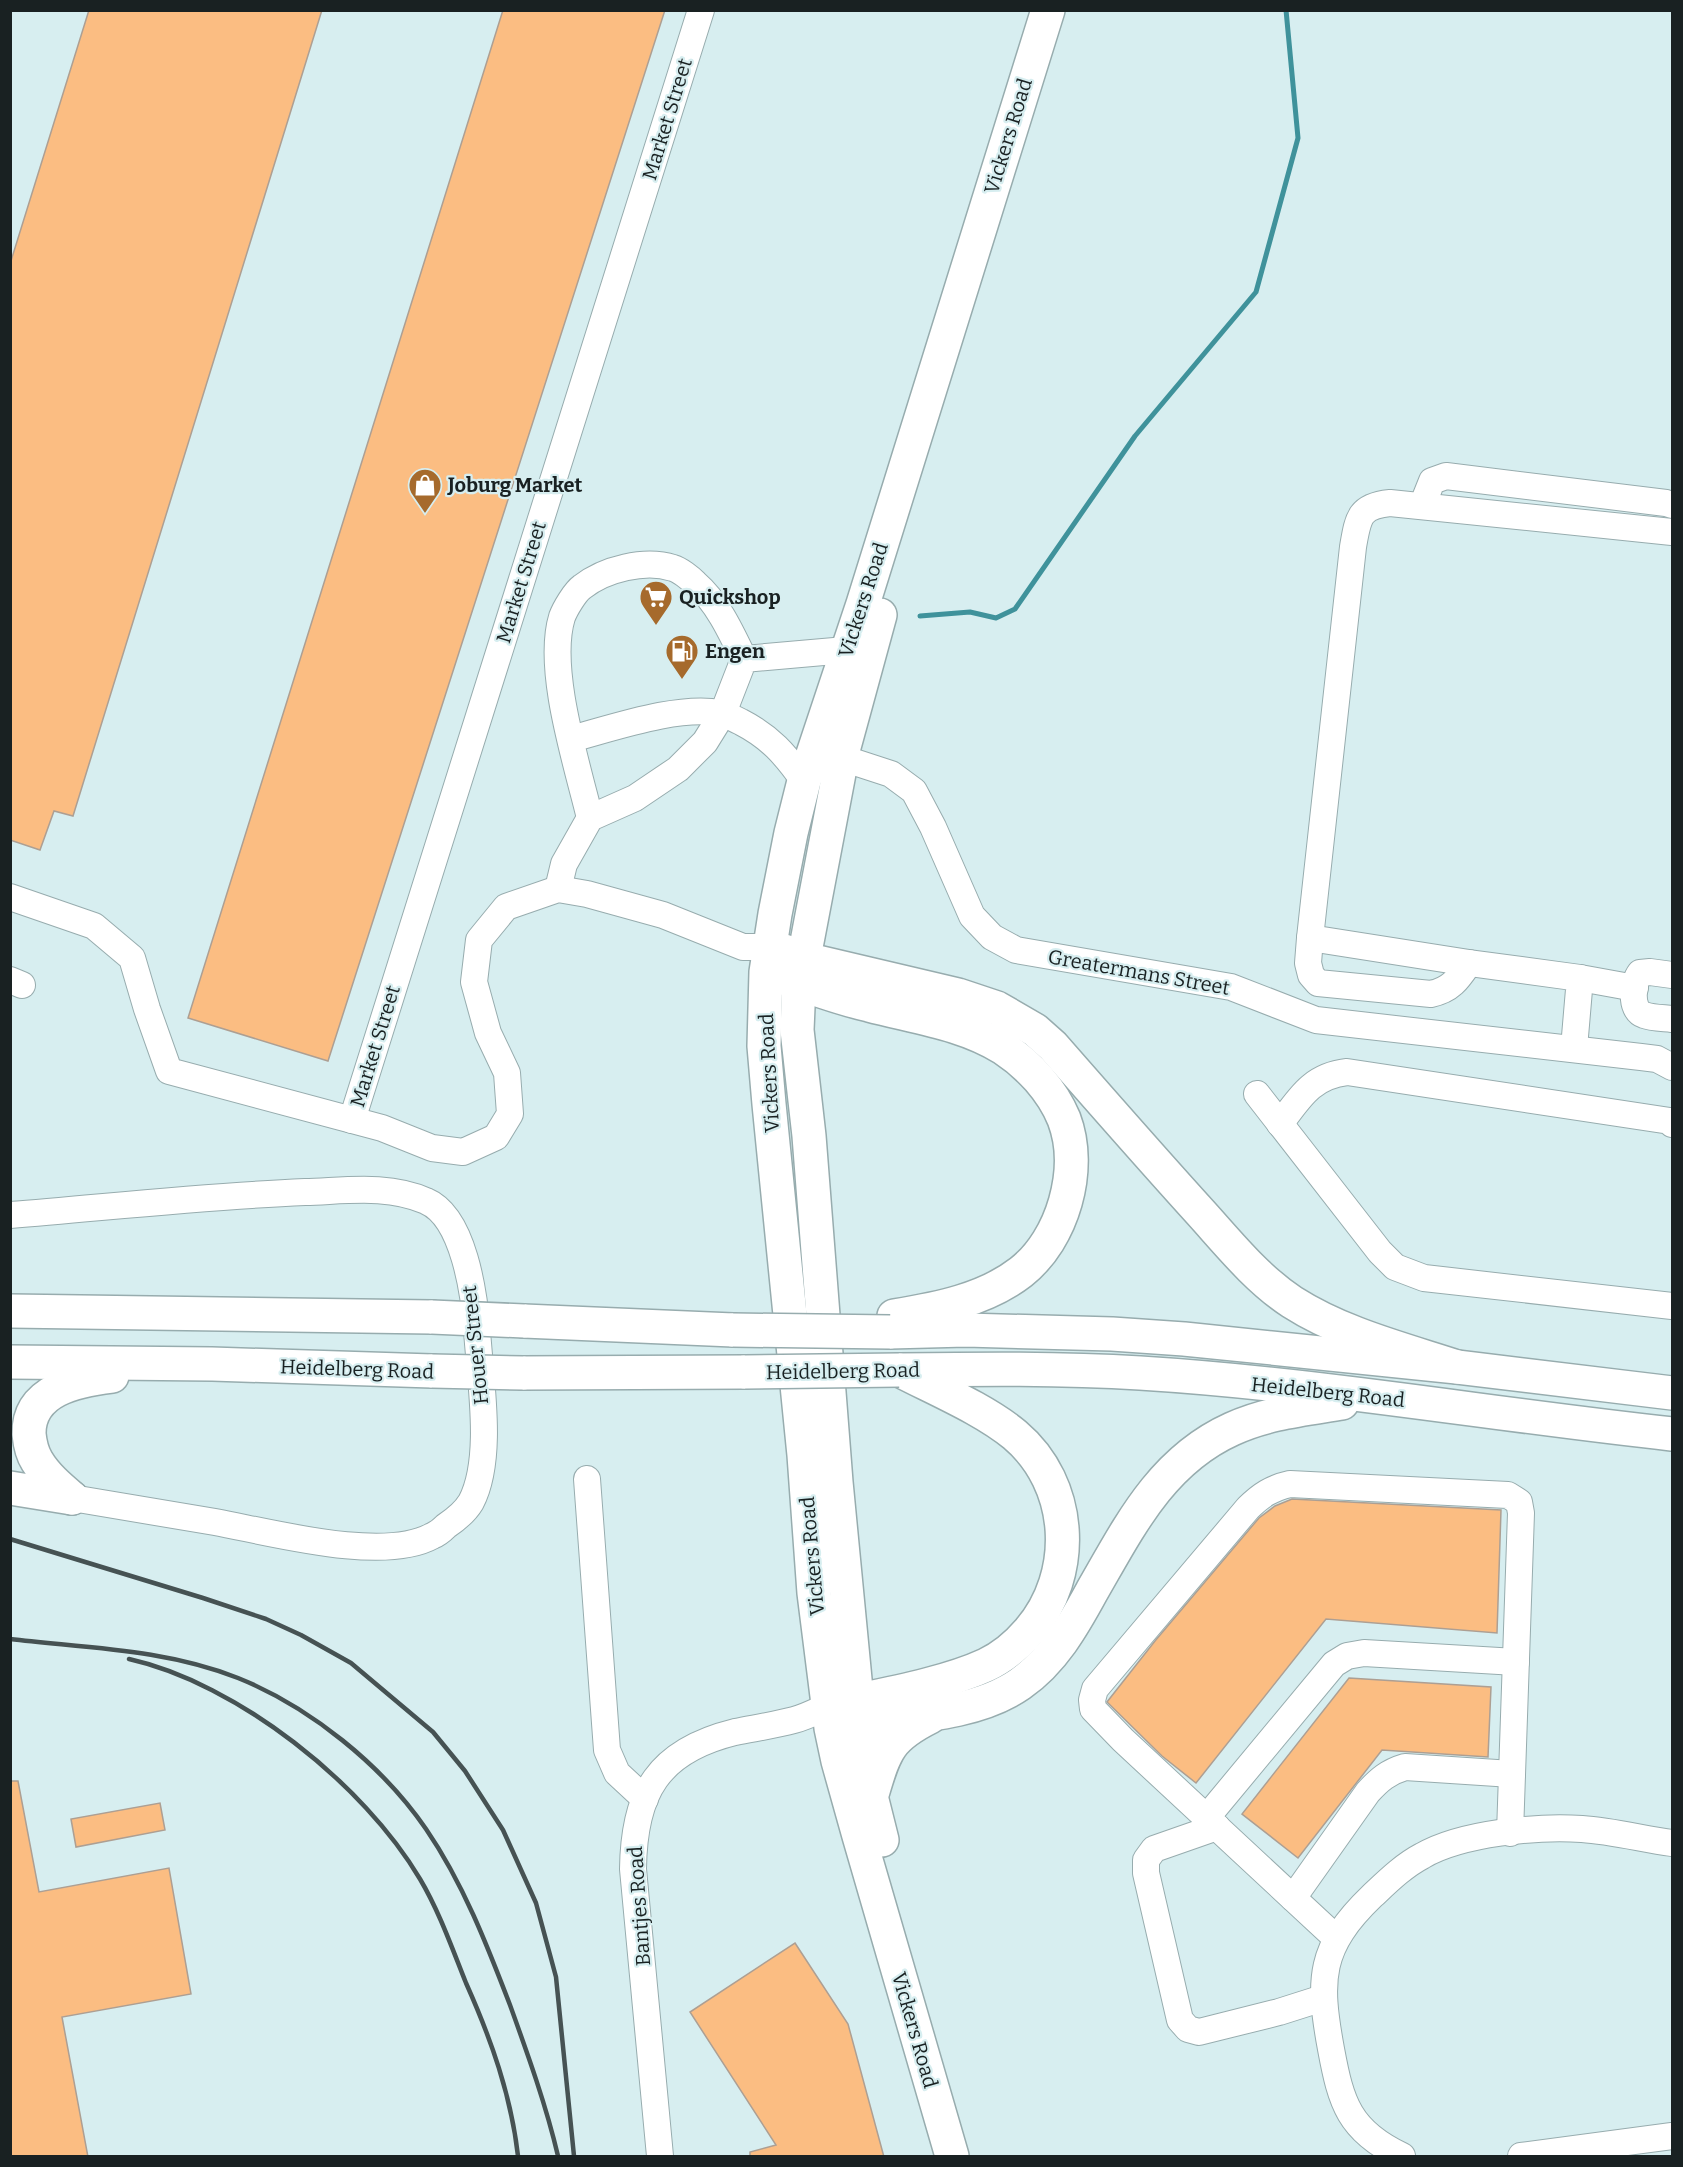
<svg xmlns="http://www.w3.org/2000/svg" width="1683" height="2167" font-family="Bitter,serif">
<rect width="100%" height="100%" fill="#d7eef0"/>
<g fill="none" stroke-linecap="round" stroke-linejoin="round">
<polyline stroke="#3f929b" stroke-width="5" points="920,616 970,612 996,618 1015,609 1135,436 1256,292 1298,138 1286,10"/>
</g>
<g fill="#fbbd82" stroke="#ad9f93" stroke-width="1.5">
<polygon points="89,10 322,10 73,816 54,811 40,850 10,840 10,264"/>
<polygon points="503,10 665,10 328,1061 188,1018"/>
<polygon points="1292,1499 1501,1510 1497,1633 1326,1619 1196,1783 1162,1756 1107,1702 1155,1641 1259,1518 1275,1506"/>
<polygon points="1349,1678 1491,1687 1488,1757 1382,1750 1298,1858 1242,1814"/>
<polygon points="10,1781 18,1781 39,1892 169,1868 191,1994 62,2017 88,2157 10,2157"/>
<polygon points="160,1803 165,1830 76,1847 71,1819"/>
<polygon points="795,1943 848,2024 884,2157 750,2157 750,2152 776,2145 690,2012"/>
</g>
<g fill="none" stroke-linecap="round" stroke-linejoin="round">
<defs>
<g id="minor">
<polyline points="1422,506 1432,481 1446,476 1666,503 1672,505"/>
<path d="M571,739C613,728 678,705 720,713C727,714 734,719 741,722C770,737 785,754 804,781"/>
<polyline points="842,758 891,774 914,791 933,827 972,916 992,937 1016,950 1231,987 1316,1020 1641,1057 1657,1059 1672,1067"/>
<path d="M590,818C577,764 546,669 562,617C565,609 575,592 582,587C605,569 645,559 673,568C680,570 690,578 695,583C718,603 731,632 744,659"/>
<polyline points="558,889 564,864 590,818 635,798 678,769 705,742 723,713 744,659 846,650"/>
<polyline points="10,897 94,926 132,958 147,1009 169,1071 382,1128 432,1148 463,1152 496,1137 510,1114 507,1073 488,1033 474,982 479,940 506,907 558,889 587,894 663,915 743,947 771,947"/>
<polyline points="1310,938 1469,963 1580,978 1574,1048"/>
<path d="M1469,963C1458,979 1451,990 1431,994L1318,983L1311,975L1308,963L1310,938L1353,547C1358,518 1359,506 1390,503L1672,532"/>
<path d="M1672,975L1650,972L1640,973C1633,982 1629,1010 1644,1015C1652,1018 1664,1018 1672,1019"/>
<polyline points="1580,978 1635,988"/>
<polyline points="10,980 22,985"/>
<polyline points="1257,1094 1380,1252 1395,1267 1424,1278 1672,1306"/>
<polyline points="352,1120 701,10"/>
<path d="M1280,1124C1300,1097 1312,1076 1347,1072L1670,1121L1672,1124"/>
<path d="M10,1215C109,1207 207,1196 305,1192C345,1191 388,1184 426,1201C464,1217 474,1294 477,1330C480,1380 494,1458 471,1502C465,1512 455,1520 446,1526C442,1530 437,1534 432,1536C383,1563 270,1532 215,1522C168,1514 120,1506 72,1498"/>
<polyline points="587,1479 607,1750 617,1773 645,1799"/>
<polyline points="1207,1817 1334,1664 1347,1656 1364,1653 1516,1662"/>
<polyline points="1217,1827 1154,1849 1146,1860 1146,1873 1180,2020 1188,2029 1199,2032 1279,2012 1323,1998"/>
<path d="M1293,1898L1368,1792C1379,1780 1388,1772 1405,1767L1512,1774"/>
<path d="M1336,1938L1123,1740L1093,1709L1092,1700L1095,1689L1248,1508C1261,1495 1272,1488 1290,1484L1508,1495L1519,1502L1521,1513L1510,1833"/>
<path d="M660,2156L633,1869C634,1792 658,1751 735,1732C755,1728 775,1725 794,1720C806,1717 817,1711 828,1706"/>
<path d="M1402,2156C1349,2131 1341,2103 1331,2049C1318,1979 1319,1947 1372,1896C1387,1882 1403,1866 1422,1856C1461,1833 1538,1826 1582,1829C1612,1831 1643,1839 1672,1843"/>
<polyline points="1521,2156 1672,2136"/>
</g>
<g id="major">
<polyline points="880,615 844,747 799,984 797,1030 809,1136 836,1482 857,1700 871,1796 882,1840"/>
<path d="M784,951L805,959L958,995L997,1008L1035,1030L1053,1046C1102,1102 1151,1158 1201,1213C1229,1244 1257,1279 1292,1302C1342,1334 1402,1349 1457,1367"/>
<path d="M779,976C808,987 839,998 869,1005C914,1017 963,1023 1003,1048C1029,1065 1052,1090 1064,1119C1083,1169 1063,1239 1021,1272C985,1300 937,1309 894,1316"/>
<polyline points="10,1311 432,1317"/>
<polyline points="524,1321 733,1330"/>
<polyline points="890,1332 966,1330 1112,1334 1184,1339 1457,1367 1672,1393"/>
<polyline points="10,1362 212,1364 432,1371"/>
<path d="M899,1370C979,1369 1060,1368 1140,1373C1318,1384 1495,1415 1672,1434"/>
<polyline points="523,1373 745,1372"/>
<polyline points="10,1488 72,1498"/>
<path d="M72,1498C59,1487 46,1476 37,1461C32,1453 30,1444 29,1434C28,1390 77,1380 112,1376"/>
<path d="M836,1705C882,1695 945,1684 986,1665C1003,1657 1017,1645 1029,1631C1078,1574 1073,1484 1015,1435C985,1410 938,1390 903,1372"/>
<path d="M839,1726C896,1716 971,1718 1020,1684C1053,1661 1073,1626 1092,1591C1129,1527 1161,1461 1232,1429C1266,1413 1306,1409 1342,1403"/>
<path d="M873,1791C885,1750 890,1737 930,1717"/>
<polyline points="952,2156 859,1836 838,1761 831,1728 814,1593 804,1455 769,1104 764,1046 766,972 775,914 791,833 804,781 863,604 1048,10"/>
</g>
</defs>
<use href="#minor" stroke="#97acae" stroke-width="28"/>
<use href="#major" stroke="#97acae" stroke-width="36"/>
<use href="#minor" stroke="#fff" stroke-width="26"/>
<use href="#major" stroke="#fff" stroke-width="33"/>
<g stroke="#465253" stroke-width="4.5">
<polyline points="10,1539 203,1598 266,1619 301,1635 351,1663 433,1732 465,1771 503,1830 536,1903 556,1977 574,2156"/>
<path d="M10,1639C87,1648 165,1649 238,1678C310,1707 382,1765 426,1829C463,1883 487,1945 510,2005C528,2055 546,2105 558,2156"/>
<path d="M129,1659C237,1683 364,1784 420,1879C439,1911 452,1948 466,1983C491,2039 511,2095 518,2156"/>
</g>
<defs>
<g id="major-bridge">
<polyline points="432,1317 524,1321"/>
<polyline points="733,1330 890,1332"/>
<polyline points="432,1371 523,1373"/>
<polyline points="745,1372 899,1370"/>
</g>
</defs>
<use href="#major-bridge" stroke="#97acae" stroke-width="36" stroke-linecap="butt"/>
<use href="#major-bridge" stroke="#fff" stroke-width="33"/>
</g>
<defs>
<symbol id="shop-pin" viewBox="-11 -11 22 30"><path d="M0 17L-7.5 6A9.5 9.5 0 1 1 7.5 6Z" fill="#a66a2c" stroke="#d7eef0"/><path d="M-5-2.5h2.3a2.7 3.5 0 0 1 5.4 0H5L5.5 6h-11ZM-1.5-2.5h3a1.5 2.3 0 0 0-3 0Z" fill="#fff"/></symbol>
<symbol id="supermarket-pin" viewBox="-11 -11 22 30"><path d="M0 17L-7.5 6A9.5 9.5 0 1 1 7.5 6Z" fill="#a66a2c" stroke="#d7eef0"/><path d="M-6-5.5h2.5l.6 2H6L4.5 2H-2.5L-4.4-4H-6ZM-1.5 3.2a1.3 1.3 0 1 0 .1 0ZM3 3.2a1.3 1.3 0 1 0 .1 0Z" fill="#fff"/></symbol>
<symbol id="fuel-pin" viewBox="-11 -11 22 30"><path d="M0 17L-7.5 6A9.5 9.5 0 1 1 7.5 6Z" fill="#a66a2c" stroke="#d7eef0"/><path d="M-5.5-6h7V0h2V4h1.3V-2.5L3-4.5l.8-.8L6-3V5H2.5V1h-1V6h-7ZM-4.2-4.7v3.2H.2V-4.7Z" fill="#fff"/></symbol>
</defs>
<g fill-rule="evenodd">
<use href="#shop-pin" x="406" y="466" width="38" height="52"/>
<use href="#supermarket-pin" x="637" y="578" width="38" height="52"/>
<use href="#fuel-pin" x="663" y="632" width="38" height="52"/>
</g>
<g text-anchor="middle" dominant-baseline="central" stroke-width="4.5" stroke-linejoin="round" paint-order="stroke">
<g font-size="20" fill="#192122" stroke="#d7eef0">
<text transform="translate(667 119) rotate(-73)">Market Street</text>
<text transform="translate(1008 136) rotate(-73)">Vickers Road</text>
<text transform="translate(521 582) rotate(-73)">Market Street</text>
<text transform="translate(863 600) rotate(-72)">Vickers Road</text>
<text transform="translate(1139 972) rotate(10)">Greatermans Street</text>
<text transform="translate(375 1046) rotate(-73)">Market Street</text>
<text transform="translate(769 1073) rotate(-93)">Vickers Road</text>
<text transform="translate(475 1345) rotate(-96)">Houer Street</text>
<text transform="translate(357 1369) rotate(2)">Heidelberg Road</text>
<text transform="translate(843 1371) rotate(-1)">Heidelberg Road</text>
<text transform="translate(1328 1392) rotate(6)">Heidelberg Road</text>
<text transform="translate(812 1556) rotate(-95)">Vickers Road</text>
<text transform="translate(639 1906) rotate(-94)">Bantjes Road</text>
<text transform="translate(915 2030) rotate(74)">Vickers Road</text>
</g>
<g font-size="20" font-weight="bold" fill="#192122" stroke="#d7eef0" text-anchor="start">
<text x="448" y="485">Joburg Market</text>
<text x="679" y="597">Quickshop</text>
<text x="705" y="651">Engen</text>
</g>
</g>
<rect width="1683" height="2167" fill="none" stroke="#192122" stroke-width="24"/>
</svg>
